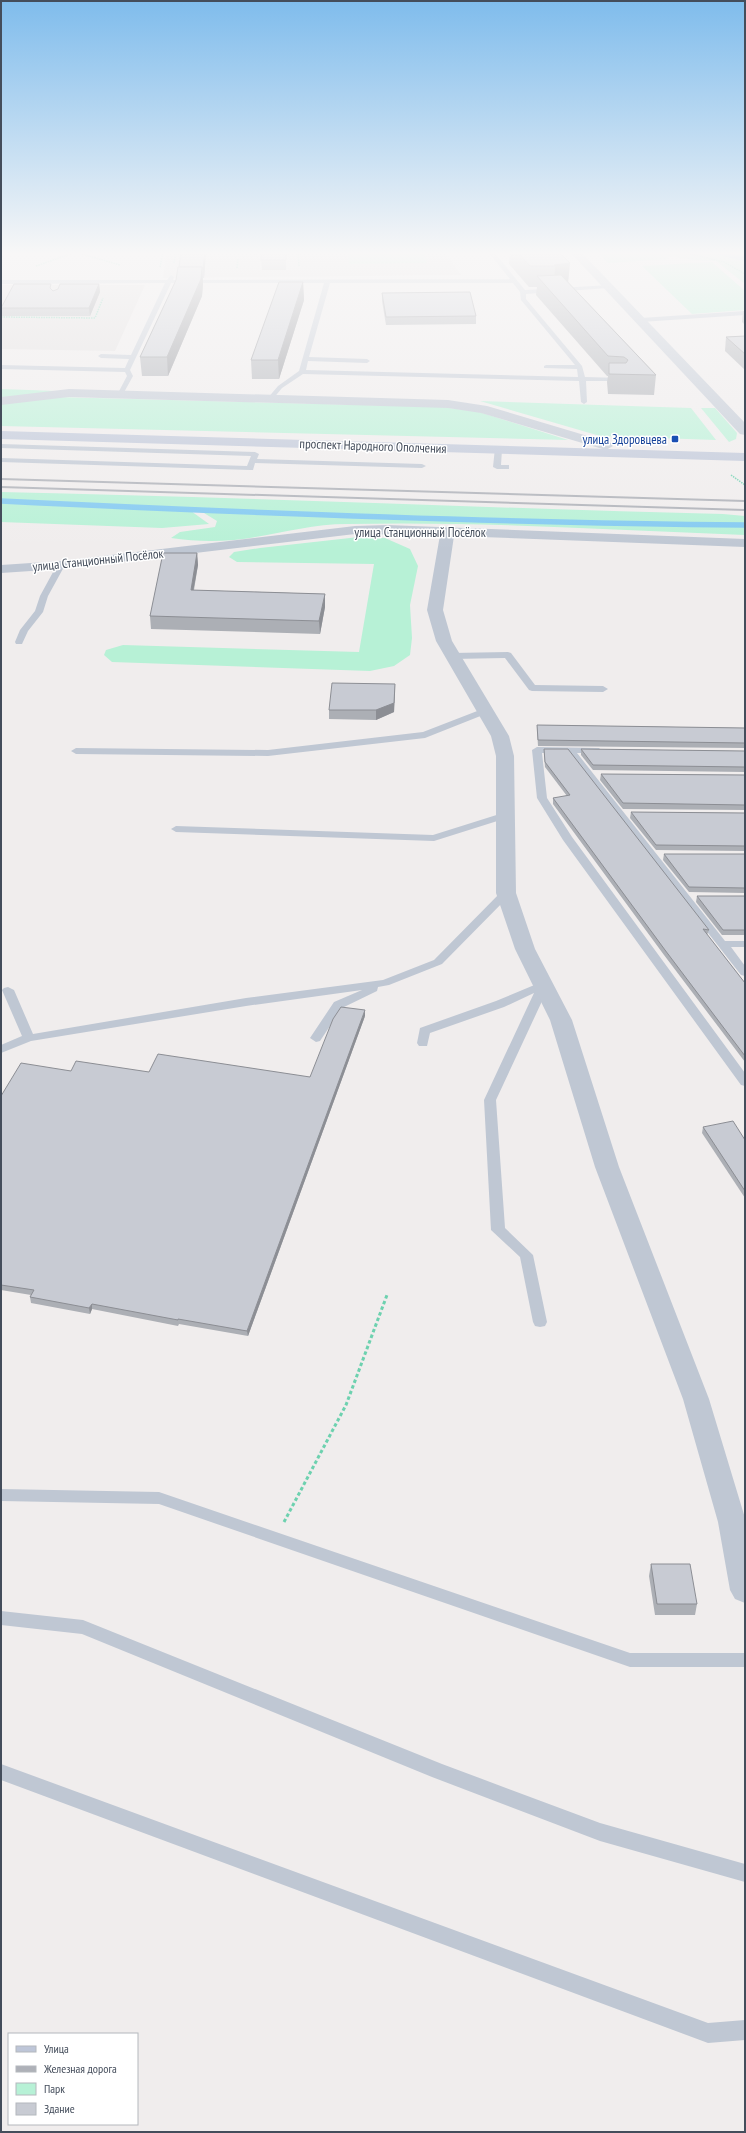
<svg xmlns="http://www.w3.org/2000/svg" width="746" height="2133" font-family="'PT Sans Narrow',sans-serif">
<rect width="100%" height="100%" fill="#f0eded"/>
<g fill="#e1dede">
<polygon points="167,252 445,252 461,275 163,278"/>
<polygon points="1,285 145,285 115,351 1,349"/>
</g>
<g fill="#b7f1d6">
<polygon points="348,252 425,252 427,263 349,264"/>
<polygon points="597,252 745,252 745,284 716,261 704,261 666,256 669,259 608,263"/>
<polygon points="712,262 745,291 745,310 692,314 642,266"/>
<polygon points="1,389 57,391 1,399"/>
<polygon points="56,397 442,407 479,412 568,440 1,426 1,404"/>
<polygon points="480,401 691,408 716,440 600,436"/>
<polygon points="701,408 715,408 737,433 736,439 729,442"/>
<path d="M1,492C242,497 482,508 723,514L745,516V535C612,530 480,521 347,524C309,524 272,536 234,540C213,542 191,541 171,538L180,532L215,527L217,521L204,513L182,508L1,500Z"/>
<polygon points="1,502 191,511 209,524 162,528 1,522"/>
<polygon points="359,537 385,538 410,549 418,566 410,605 412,638 410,655 394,666 370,671 112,662 104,655 106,650 123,645 359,652 374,564 237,562 229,557 234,552 260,548"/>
</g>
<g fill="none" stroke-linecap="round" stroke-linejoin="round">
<polyline stroke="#81c9f1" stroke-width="4.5" points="716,252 745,259"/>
<path stroke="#81c9f1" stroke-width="5.5" d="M1,501C249,513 497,523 745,525"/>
<g stroke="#6dd1af" stroke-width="1.5" stroke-dasharray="1.5 1" stroke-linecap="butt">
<polyline points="75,252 120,265"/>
<polyline points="298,252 299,266"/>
<polyline points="682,252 724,262 745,274"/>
<polyline points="174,263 176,252"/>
<polyline points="36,266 76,252"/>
<polyline points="160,267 163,252"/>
<polyline points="237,268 238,258"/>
<polyline points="1,317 95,318 103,298"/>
<polyline points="731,475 745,485"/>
</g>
<polyline stroke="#6dd1af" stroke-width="3" stroke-dasharray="3.5 2.5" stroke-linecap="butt" points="284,1522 346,1405 387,1295"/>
<g fill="#bfc7d3" fill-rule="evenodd">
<path d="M488,252H494L525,290L610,285L608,288L526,294V299L582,366L585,377L622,378L625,380L624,381H586L587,402L584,404L581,402L579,381L303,374L282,388L272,400H268L267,399L278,386L299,371L324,283H171L130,370L133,376L122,396L117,395L127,376L125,372L1,369V365L125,368L129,359L101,358L98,356L101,354L131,355L165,283L1,284V280H167L171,275L174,277L173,280L510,279ZM330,283H513L520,292L521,300L575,365H546L544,366V368L577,369L578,377L306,370L308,361L367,363L370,361L367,359L309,357Z"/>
<polygon points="745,311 745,315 641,322 638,320 641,318"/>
<polygon points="1,444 255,452 259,454 257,459 422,464 426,466 422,468 255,463 253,470 250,470 1,462 1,458 247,466 251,456 1,448"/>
<polygon points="495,448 502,450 501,465 509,465 509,469 497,469 493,467"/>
<polygon points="58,563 65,565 48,596 43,612 28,631 22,644 16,644 15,642 20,630 35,611 40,596"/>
<polygon points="508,652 511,653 535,685 603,686 608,689 603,692 532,691 529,690 505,658 452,659 448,656 452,653"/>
<polygon points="485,708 490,711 488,713 425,738 268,756 76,754 71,751 76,748 268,750 423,732"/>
<polygon points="537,747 599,748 601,750 596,753 577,753 725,941 745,941 745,947 731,947 745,966 745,976 741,975 567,753 542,753 547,798 572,837 745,1073 745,1086 741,1085 563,840 537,798 532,750"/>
<polygon points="506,812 510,813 510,817 434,841 176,832 171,829 176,826 433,835"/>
<polygon points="506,890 511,893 510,895 442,964 389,985 378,987 377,991 342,1008 320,1041 316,1042 310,1038 334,1002 362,990 246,1006 31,1041 1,1053 1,1045 22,1036 2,990 4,988 8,987 14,990 33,1034 246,998 383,980 434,960 502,891"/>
<polygon points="544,981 550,984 496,1100 505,1228 533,1255 547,1322 545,1326 540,1327 535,1326 533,1322 520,1257 491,1230 484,1100 534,993 504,1007 430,1033 427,1046 419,1046 417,1043 420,1028 496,1001"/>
<polygon points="1,1489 159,1492 630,1653 745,1653 745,1667 630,1667 159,1504 1,1501"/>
<polygon points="1,1611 83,1620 442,1764 600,1823 745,1864 745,1882 600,1841 432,1777 82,1634 1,1625"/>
<polygon points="1,1764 708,2023 745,2020 745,2040 708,2043 1,1780"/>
</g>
<g fill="#bfc7d3" fill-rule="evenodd">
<polygon points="570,252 581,252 745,423 745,435 740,434"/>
<polygon points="69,389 448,400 487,406 611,443 613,446 606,450 481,413 448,408 69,397 1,405 1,397"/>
<polygon points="387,525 745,539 745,547 454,536 443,610 452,641 509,736 514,756 516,893 535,949 572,1020 619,1167 709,1399 745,1518 745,1603 735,1599 730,1590 718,1522 683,1399 595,1167 550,1020 515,949 496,893 496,756 491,736 436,641 427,610 440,535 355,534 61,569 1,573 1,565 61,561 355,526"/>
</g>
<polygon fill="#bec6d8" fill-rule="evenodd" points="1,431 745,453 745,461 1,439"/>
<g stroke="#aeb1b8" stroke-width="2">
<polyline points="1,479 745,501"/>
<polyline points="1,487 745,510"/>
</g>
</g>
<g fill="#acafb5">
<polygon points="181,252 206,252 204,278 203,278 203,284 202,296 168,376 142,376 140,357 176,280 179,267"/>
<polygon points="286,252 286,270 262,270 261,260"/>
<polygon points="510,252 559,252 568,282 656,375 654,395 608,394 607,382 608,376 607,376 536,295 537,287 529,287 509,264"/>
<polygon points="303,282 304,300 279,379 252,379 251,360"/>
<polygon points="99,284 100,292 90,316 2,316 1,308 52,290 53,291"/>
<polygon points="382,293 476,316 476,324 386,325 382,301"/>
<polygon points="743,311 745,311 745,325 742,322"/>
<polygon points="745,336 745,370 725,351 726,337"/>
<polygon points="197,553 198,565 194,590 325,594 325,607 320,634 151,629 150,616"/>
<polygon points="395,693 394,712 376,720 329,719 329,710"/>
<polygon points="537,725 745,728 745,748 538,746 537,730"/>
<polygon points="544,749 709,930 707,935 745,983 745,1062 664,955 553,804 553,798 567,796 545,767 544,754"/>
<polygon points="581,749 745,751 745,772 593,770 581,755"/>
<polygon points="601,774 745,775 745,810 623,809 600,780"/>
<polygon points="631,812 745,813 745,851 656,850 630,818"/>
<polygon points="664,854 745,854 745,893 689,892 663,860"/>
<polygon points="697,896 745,896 745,935 722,935 696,902"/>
<polygon points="365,1016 248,1336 179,1324 178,1326 92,1309 90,1314 31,1303 30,1297 31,1295 1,1290 1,1096 71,1071 310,1077"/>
<polygon points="703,1127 745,1140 745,1198 702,1133"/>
<polygon points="651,1564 697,1604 695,1615 655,1615 649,1576"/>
</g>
<g fill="#8c8e94">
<polygon points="205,252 206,252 204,278 203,268"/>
<polygon points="570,263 568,284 554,285 555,266 554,265"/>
<polygon points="202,267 203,284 202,296 168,376 167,357"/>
<polygon points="303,282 304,300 279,379 278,360"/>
<polygon points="99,284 100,292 90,316 89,308"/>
<polygon points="197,553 198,565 191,603 191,590"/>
<polygon points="325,594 325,607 320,634 319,621"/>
<polygon points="395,684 394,712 376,720 376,710"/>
<polygon points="365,1010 365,1016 248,1336 247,1331"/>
<polygon points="92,1304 92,1309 90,1314 89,1308"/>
</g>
<g fill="#c8cbd3" stroke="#8c8e94">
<polygon points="181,252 205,252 203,268 202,268 202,267 179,267"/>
<rect x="261" y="252" width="25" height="8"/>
<polygon points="517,252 559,252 570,263 554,265 555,266 530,266"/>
<polygon points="178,267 202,267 201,279 167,357 140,357 176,280"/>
<polygon points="561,275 656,375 609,374 609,363 626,363 628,360 624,357 608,356 537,276"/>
<polygon points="279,282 303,282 278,360 251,360"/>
<polygon points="14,284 51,284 50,288 53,291 58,289 60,284 99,284 89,308 1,308"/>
<polygon points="470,292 476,316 386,317 382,293"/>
<polygon points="745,336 745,354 726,337"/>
<polygon points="163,553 197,553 191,590 325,594 319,621 150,616"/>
<polygon points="332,683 395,684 394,703 376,710 329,710"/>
<polygon points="537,725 745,728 745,743 538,740"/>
<polygon points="544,749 568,749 709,930 703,929 745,983 745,1056 665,950 553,798 570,795 545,762"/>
<polygon points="581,749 745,751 745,767 593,765"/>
<polygon points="601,774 745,775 745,805 623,803"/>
<polygon points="631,812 745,813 745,846 656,845"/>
<polygon points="664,854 745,854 745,888 689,887"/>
<polygon points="697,896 745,896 745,930 723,930"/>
<polygon points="341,1007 365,1010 247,1331 178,1319 178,1320 92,1304 89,1308 30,1297 34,1290 1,1285 1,1096 21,1063 71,1071 76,1061 149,1072 158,1054 310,1077 333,1019"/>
<polygon points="733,1121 745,1140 745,1191 703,1127"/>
<polygon points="651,1564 690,1564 697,1604 657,1604"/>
</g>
<linearGradient id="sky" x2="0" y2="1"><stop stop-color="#7fbcec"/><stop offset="0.46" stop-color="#f8f7f7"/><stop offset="1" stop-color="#f8f7f7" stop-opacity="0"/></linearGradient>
<rect width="746" height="550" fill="url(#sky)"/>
<rect fill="#1a4fb4" stroke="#fff" stroke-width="1.5" x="671" y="435" width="8" height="8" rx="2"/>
<g text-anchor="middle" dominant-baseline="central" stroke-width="3" stroke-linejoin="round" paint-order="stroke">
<g font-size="13" fill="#164399" stroke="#fff" text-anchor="end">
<text x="667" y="439">улица Здоровцева</text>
</g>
<g font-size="13" fill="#444d5b" stroke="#fff">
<text transform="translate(373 446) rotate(2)">проспект Народного Ополчения</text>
<text x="420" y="532">улица Станционный Посёлок</text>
<text transform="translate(98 560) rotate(-6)">улица Станционный Посёлок</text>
</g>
</g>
<rect width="746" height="2133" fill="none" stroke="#444d5b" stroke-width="4"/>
<rect x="8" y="2033" width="130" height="92" fill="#ffffff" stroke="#b4b8bd"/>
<rect x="16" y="2046" width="20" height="6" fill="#bec6d8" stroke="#b4b8bd"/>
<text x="44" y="2053" font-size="12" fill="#444d5b">Улица</text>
<rect x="16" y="2066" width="20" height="6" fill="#aeb1b8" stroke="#b4b8bd"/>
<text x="44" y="2073" font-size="12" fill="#444d5b">Железная дорога</text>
<rect x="16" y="2083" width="20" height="12" fill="#b7f1d6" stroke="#b4b8bd"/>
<text x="44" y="2093" font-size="12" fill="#444d5b">Парк</text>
<rect x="16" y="2103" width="20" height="12" fill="#c8cbd3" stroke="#b4b8bd"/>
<text x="44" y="2113" font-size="12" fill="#444d5b">Здание</text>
</svg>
